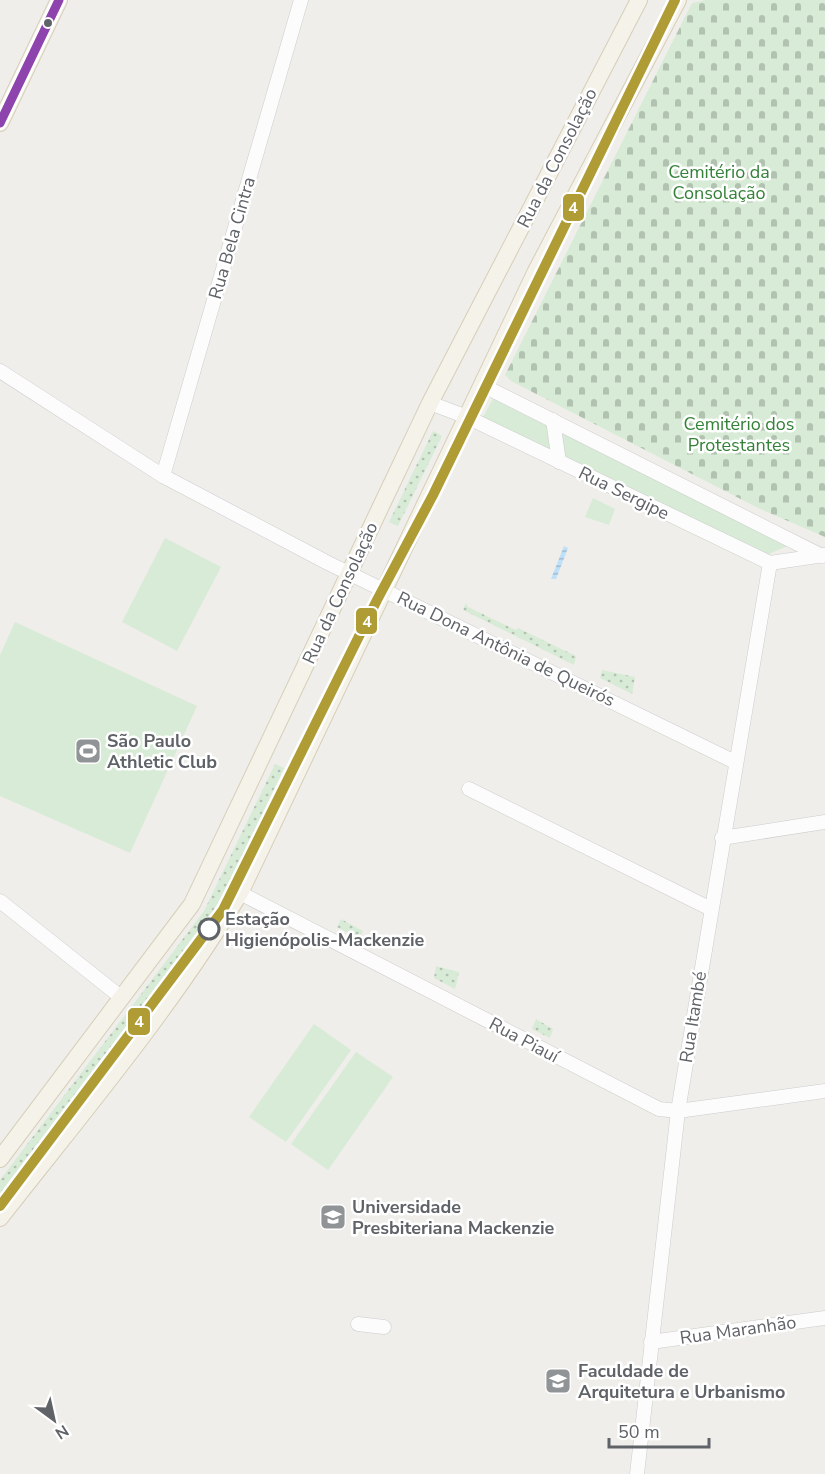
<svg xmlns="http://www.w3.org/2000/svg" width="825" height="1474" font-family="'Nunito Sans',sans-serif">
<defs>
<pattern id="cemetery-stones" width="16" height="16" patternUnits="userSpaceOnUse" patternTransform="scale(1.5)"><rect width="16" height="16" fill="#d8ebd6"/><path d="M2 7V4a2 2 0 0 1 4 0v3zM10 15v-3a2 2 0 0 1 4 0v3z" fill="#b2c2b1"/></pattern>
<pattern id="garden-dots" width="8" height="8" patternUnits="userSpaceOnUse" patternTransform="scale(1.5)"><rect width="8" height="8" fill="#d8ebd6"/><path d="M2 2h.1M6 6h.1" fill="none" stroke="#b2c2b1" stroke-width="1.8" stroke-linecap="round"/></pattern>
<pattern id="water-rules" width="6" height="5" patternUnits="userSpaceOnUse" patternTransform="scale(1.5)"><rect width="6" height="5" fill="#bfe0f9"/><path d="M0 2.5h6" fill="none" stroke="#9eb9cd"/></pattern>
</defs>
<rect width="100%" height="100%" fill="#efeeea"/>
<g fill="#d8ebd6">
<polygon points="495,395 550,423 556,453 483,417"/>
<polygon points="557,425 790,545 764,556 562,455"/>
<polygon points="593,498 615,509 609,525 585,517"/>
<polygon points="165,538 221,567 177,651 122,622"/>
<polygon points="15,622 197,706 130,853 0,796 0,655"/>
<polygon points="314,1024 351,1050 286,1142 249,1117"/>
<polygon points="356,1052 393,1077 328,1170 291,1144"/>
</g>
<polygon fill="url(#cemetery-stones)" points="706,0 825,0 825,537 758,508 511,381 505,375 692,3"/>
<g fill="url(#garden-dots)">
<polygon points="433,431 442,436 398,526 389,522"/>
<polygon points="466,603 468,607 516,630 518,628 576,656 574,665 463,610"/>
<polygon points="602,670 635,677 632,694 600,678"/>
<polygon points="275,764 284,768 235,872 206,924 0,1195 0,1180 204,911"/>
<polygon points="341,919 363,931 359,939 337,927"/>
<polygon points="436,966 459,972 455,989 434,978"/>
<polygon points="536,1019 553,1029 550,1038 532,1029"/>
</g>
<polygon fill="url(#water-rules)" points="564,546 568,548 556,579 551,579"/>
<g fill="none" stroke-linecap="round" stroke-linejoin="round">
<defs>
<g id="minor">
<polyline points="0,371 163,476 328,563 735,762"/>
<polyline points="482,385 822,556"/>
<polyline points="430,403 467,417 770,563 825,555"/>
<polyline points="553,420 559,462"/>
<polyline points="163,476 301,0"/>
<polyline points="469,789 711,909"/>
<polyline points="722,838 825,822"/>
<polyline points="240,893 659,1109 678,1111 825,1091"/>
<polyline points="0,901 122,998"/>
<polyline points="358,1324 384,1327"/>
<polyline points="651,1342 825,1318"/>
<polyline points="637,1474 678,1111 770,563"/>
</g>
<g id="major">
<polyline points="0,123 59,0"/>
<polyline points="0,1159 192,904 430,403 639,0"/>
<path d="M0,1218C83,1112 171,1008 240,893L536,271L678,0"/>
</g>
</defs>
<use href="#minor" stroke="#cbcccc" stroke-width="15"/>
<use href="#major" stroke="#d7ceb8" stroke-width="18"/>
<use href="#minor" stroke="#fdfcfc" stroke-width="14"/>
<use href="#major" stroke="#f4f2e9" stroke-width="16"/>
<defs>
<polyline id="bus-1" points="0,123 59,0"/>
</defs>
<use href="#bus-1" stroke="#fff" stroke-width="14"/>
<use href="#bus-1" stroke="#8e44ad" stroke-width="9"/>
<defs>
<polyline id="metro-1" points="0,1206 223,910 377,600 433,495 675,0"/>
</defs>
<use href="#metro-1" stroke="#fff" stroke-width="15"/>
<use href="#metro-1" stroke="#af9c34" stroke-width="10"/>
</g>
<defs>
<symbol id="stadium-square" viewBox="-11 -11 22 22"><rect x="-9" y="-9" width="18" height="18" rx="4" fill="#919496" stroke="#fff"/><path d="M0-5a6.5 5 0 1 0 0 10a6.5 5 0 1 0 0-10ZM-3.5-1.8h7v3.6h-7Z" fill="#fff"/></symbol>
<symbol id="university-square" viewBox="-11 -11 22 22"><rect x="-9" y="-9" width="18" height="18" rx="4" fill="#919496" stroke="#fff"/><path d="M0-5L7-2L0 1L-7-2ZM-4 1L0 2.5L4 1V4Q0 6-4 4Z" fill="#fff"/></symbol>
</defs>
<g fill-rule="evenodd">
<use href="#stadium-square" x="73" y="736" width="30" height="30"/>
<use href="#university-square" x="318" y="1202" width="30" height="30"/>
<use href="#university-square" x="543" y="1366" width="30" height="30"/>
</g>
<circle fill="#5f6368" stroke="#fff" stroke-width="2" cx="48" cy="23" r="5"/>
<circle fill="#fff" stroke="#5f6368" stroke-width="3" cx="209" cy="929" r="10"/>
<g text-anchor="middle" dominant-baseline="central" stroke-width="5" stroke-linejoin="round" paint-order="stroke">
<g font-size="18" fill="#5f6368" stroke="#fff">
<text transform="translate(557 158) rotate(-63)">Rua da Consolação</text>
<text transform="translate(232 238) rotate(-74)">Rua Bela Cintra</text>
<text transform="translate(624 493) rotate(26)">Rua Sergipe</text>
<text transform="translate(340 593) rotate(-65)">Rua da Consolação</text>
<text transform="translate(506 649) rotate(26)">Rua Dona Antônia de Queirós</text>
<text transform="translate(693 1017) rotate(-81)">Rua Itambé</text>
<text transform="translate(524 1040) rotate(28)">Rua Piauí</text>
<text transform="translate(738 1330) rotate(-8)">Rua Maranhão</text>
</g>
<g font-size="18" fill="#348238" stroke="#fff">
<text x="719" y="172">Cemitério da<tspan x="719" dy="21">Consolação</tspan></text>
<text x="739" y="424">Cemitério dos<tspan x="739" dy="21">Protestantes</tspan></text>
</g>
<g font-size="18" font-weight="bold" fill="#5f6368" stroke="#fff" text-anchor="start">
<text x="107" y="741">São Paulo<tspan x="107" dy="21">Athletic Club</tspan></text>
<text x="352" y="1207">Universidade<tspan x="352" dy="21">Presbiteriana Mackenzie</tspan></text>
<text x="578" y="1371">Faculdade de<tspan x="578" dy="21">Arquitetura e Urbanismo</tspan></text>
</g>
<g font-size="18" font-weight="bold" fill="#5f6368" stroke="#fff" text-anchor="start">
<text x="225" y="919">Estação<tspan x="225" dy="21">Higienópolis-Mackenzie</tspan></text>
</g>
</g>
<g stroke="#fff" stroke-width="2">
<rect x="562" y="193" width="23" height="29" rx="6" fill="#af9c34"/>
<rect x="355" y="607" width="23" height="28" rx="6" fill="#af9c34"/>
<rect x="127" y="1007" width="24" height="29" rx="6" fill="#af9c34"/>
</g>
<g font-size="16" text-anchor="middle" font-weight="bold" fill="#fff">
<text x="573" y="213">4</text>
<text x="367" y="627">4</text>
<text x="139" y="1027">4</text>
</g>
<g transform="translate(54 1420) rotate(147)" stroke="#ffffff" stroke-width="4.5" paint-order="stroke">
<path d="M0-4.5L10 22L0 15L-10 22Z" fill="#5f6368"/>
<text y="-9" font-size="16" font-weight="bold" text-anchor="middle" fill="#5f6368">N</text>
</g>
<path d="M609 1438v9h100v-9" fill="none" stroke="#5f6368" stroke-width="3"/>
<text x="618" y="1438" font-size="18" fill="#5f6368" stroke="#ffffff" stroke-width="4.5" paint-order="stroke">50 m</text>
</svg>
